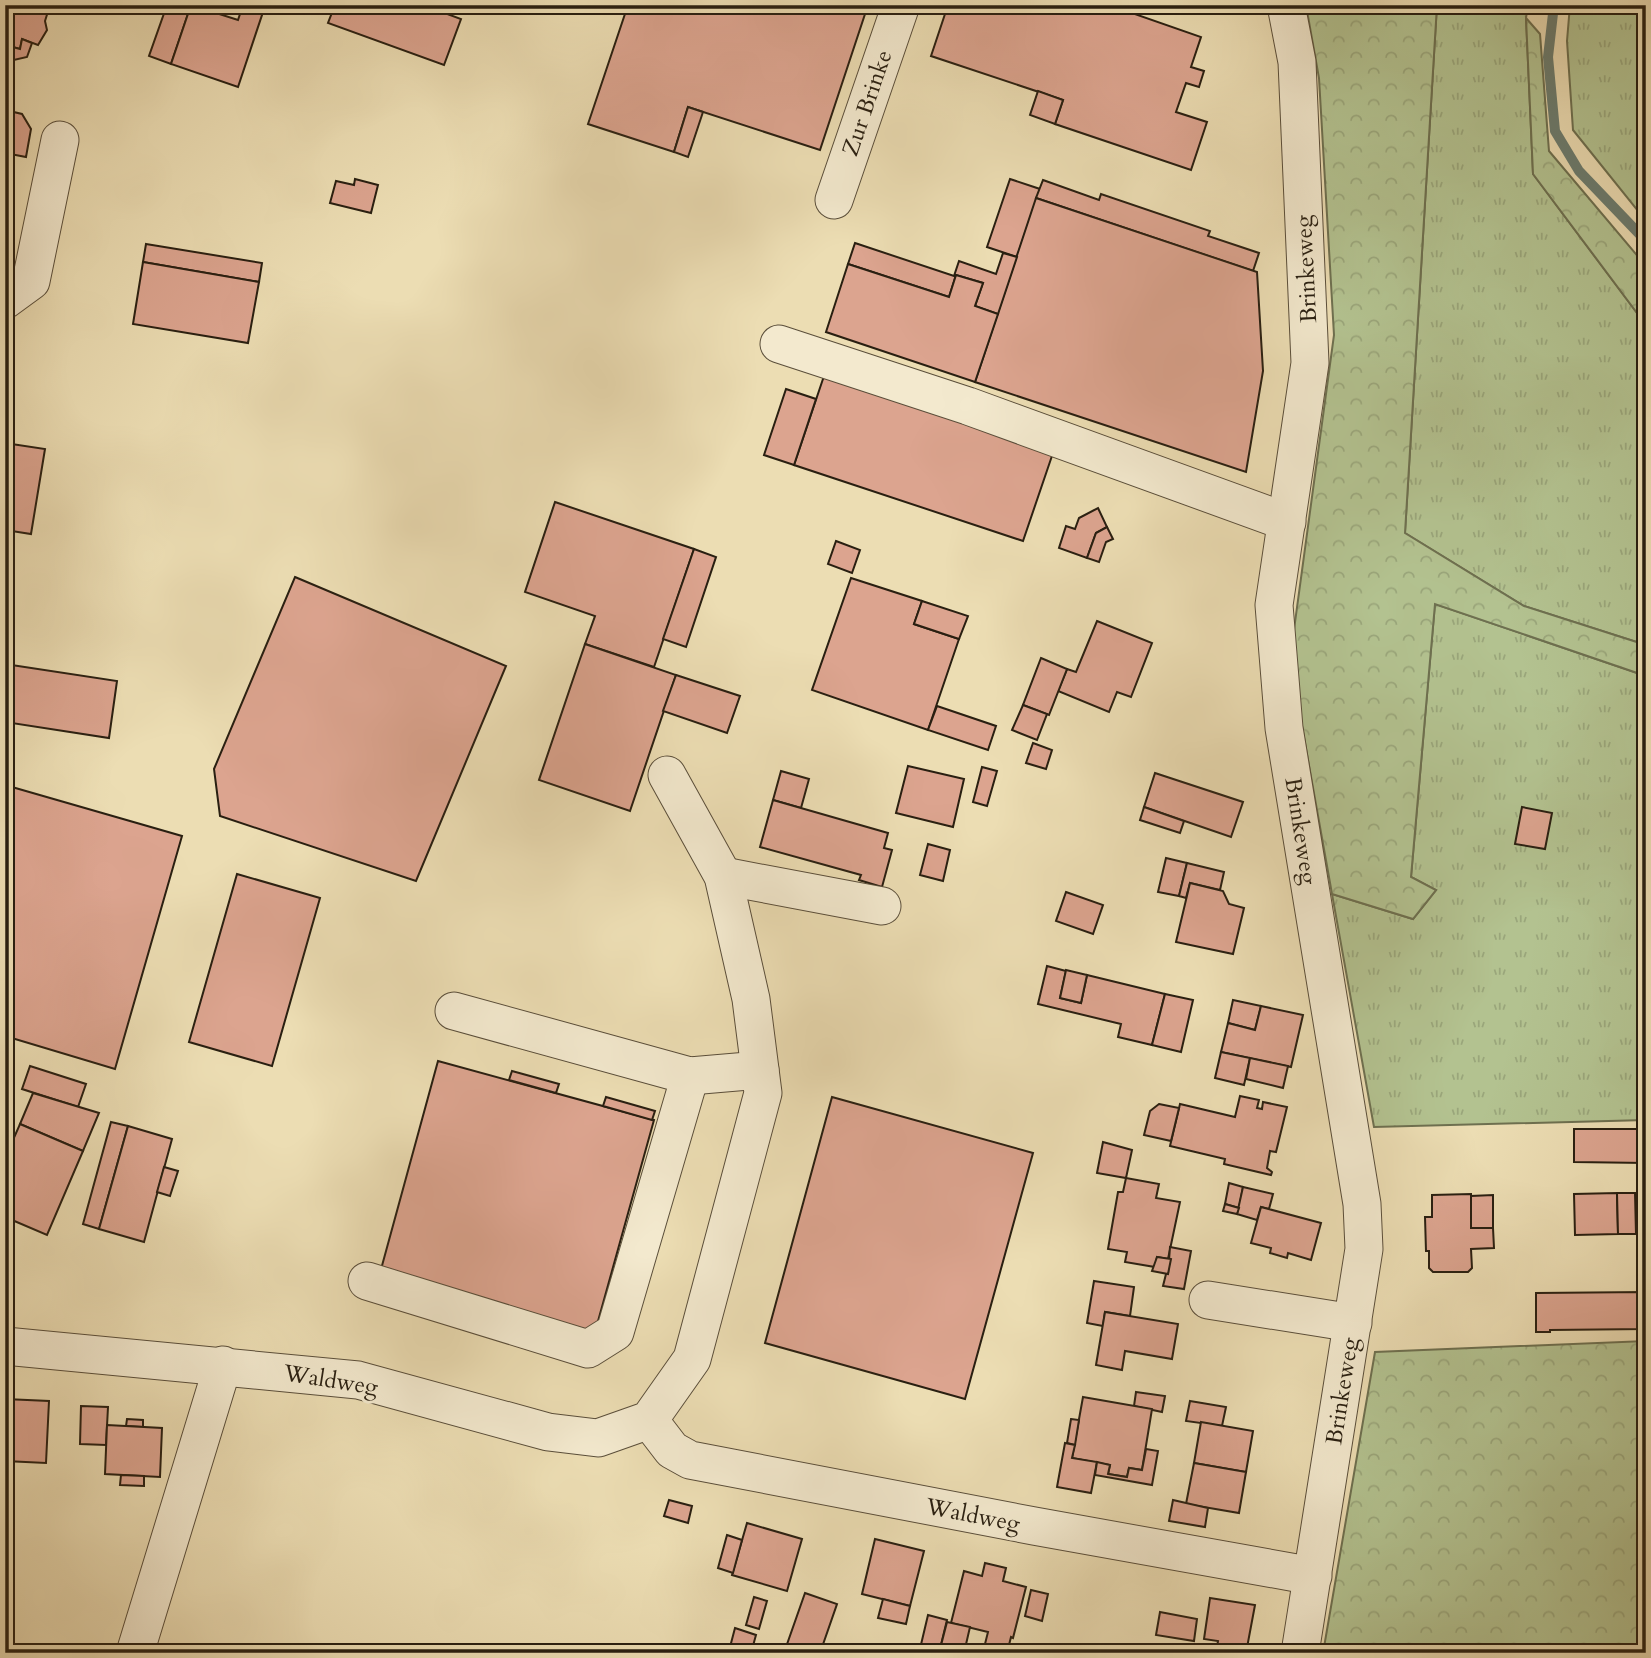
<svg xmlns="http://www.w3.org/2000/svg" width="1651" height="1658" font-family="Cardo,serif">
<defs>
<pattern id="grass-tufts" width="24" height="20" patternUnits="userSpaceOnUse" patternTransform="scale(1.75)"><rect width="24" height="20" fill="#b3c290"/><path d="M3 7l-1-3M5 7V3M7 7l1-3M15 17l-1-3M17 17v-4M19 17l1-3" fill="none" stroke="#9aa67b"/></pattern>
<pattern id="forest-crowns" width="20" height="18" patternUnits="userSpaceOnUse" patternTransform="scale(1.75)"><rect width="20" height="18" fill="#b3c290"/><path d="M2 6a3 3 0 1 1 6 0M12 15a3 3 0 1 1 6 0" fill="none" stroke="#9aa67b"/></pattern>
</defs>
<rect width="100%" height="100%" fill="#ecddb3"/>
<filter id="stains"><feTurbulence type="fractalNoise" baseFrequency=".00286" numOctaves="4"/><feColorMatrix values="0 0 0 0 .2 0 0 0 0 .09 0 0 0 0 .02 0 0 0 .5 -.17"/></filter>
<radialGradient id="worn" r=".72"><stop offset=".6" stop-color="#630" stop-opacity="0"/><stop offset="1" stop-color="#630" stop-opacity=".3"/></radialGradient>
<g fill="url(#grass-tufts)" stroke="#6e7050" stroke-width="2">
<polygon points="1437,5 1528,5 1526,18 1533,174 1646,325 1646,645 1524,606 1405,533"/>
<polygon points="1570,5 1646,5 1646,221 1573,130 1567,41"/>
<polygon points="1435,604 1646,676 1646,1120 1374,1127 1332,894 1413,919 1436,890 1411,877"/>
</g>
<g fill="url(#forest-crowns)" stroke="#6e7050" stroke-width="2">
<polygon points="1306,5 1437,5 1405,533 1524,606 1646,645 1646,676 1435,604 1411,877 1436,890 1413,919 1332,894 1290,659 1334,335 1319,78"/>
<polygon points="1526,18 1540,34 1549,151 1646,266 1646,325 1533,174"/>
<polygon points="1646,1341 1646,1653 1323,1653 1375,1352"/>
</g>
<g fill="none" stroke-linecap="round" stroke-linejoin="round">
<polyline stroke="#6c7d70" stroke-width="10" points="1554,5 1548,57 1555,131 1579,171 1646,241"/>
</g>
<g fill="#dca48f" stroke="#291f11" stroke-width="2">
<polygon points="5,5 50,5 45,21 47,30 38,45 22,39 20,49 5,45"/>
<polygon points="167,5 191,5 171,64 149,56"/>
<polygon points="191,5 238,20 243,5 263,12 238,87 171,64"/>
<polygon points="335,5 423,5 461,19 444,65 328,23"/>
<polygon points="628,5 868,5 820,150 688,107 674,152 588,124"/>
<polygon points="948,5 1116,5 1127,9 1126,11 1201,37 1191,67 1204,71 1199,87 1186,83 1176,112 1207,122 1191,170 1055,124 1063,100 931,56"/>
<polygon points="22,39 32,43 27,57 5,62 5,45 20,49"/>
<polygon points="1038,91 1063,100 1055,124 1030,115"/>
<polygon points="688,107 703,112 688,157 674,152"/>
<polygon points="5,110 22,114 31,129 26,157 5,153"/>
<polygon points="355,179 378,185 371,213 330,203 336,181 354,185"/>
<polygon points="1010,179 1040,189 1017,257 987,247"/>
<polygon points="1043,180 1099,200 1101,194 1210,231 1208,236 1259,253 1253,271 1036,198"/>
<polygon points="1036,198 1257,272 1263,371 1246,472 975,382"/>
<polygon points="855,243 954,276 959,261 996,274 1003,253 1017,257 998,314 975,306 983,283 956,275 949,297 848,264"/>
<polygon points="146,244 262,263 259,282 143,262"/>
<polygon points="143,262 259,282 248,343 133,324"/>
<polygon points="848,264 949,297 956,275 983,283 975,306 998,314 975,382 826,332"/>
<polygon points="825,373 1054,450 1023,541 794,465"/>
<polygon points="786,389 816,399 794,465 764,455"/>
<polygon points="5,443 45,449 31,534 5,530"/>
<polygon points="555,502 694,549 654,667 585,644 595,616 525,592"/>
<polygon points="1098,508 1107,527 1096,533 1087,558 1059,548 1066,526 1075,529 1079,518"/>
<polygon points="1107,527 1113,539 1106,542 1099,562 1087,558 1096,533"/>
<polygon points="836,541 860,550 852,573 828,564"/>
<polygon points="694,549 716,557 686,647 663,639"/>
<polygon points="295,577 506,666 416,881 220,816 214,769"/>
<polygon points="851,578 922,601 914,624 959,639 928,730 812,690"/>
<polygon points="922,601 968,616 959,639 914,624"/>
<polygon points="1097,621 1152,643 1131,697 1117,692 1109,712 1058,691 1067,669 1076,672"/>
<polygon points="585,644 676,675 630,811 539,780"/>
<polygon points="1041,658 1067,669 1049,715 1023,705"/>
<polygon points="5,664 117,681 109,738 5,722"/>
<polygon points="676,675 740,696 727,733 663,711"/>
<polygon points="1023,705 1047,714 1037,740 1012,730"/>
<polygon points="937,706 996,726 988,750 928,730"/>
<polygon points="1033,743 1052,750 1046,769 1026,763"/>
<polygon points="908,766 964,779 953,827 896,813"/>
<polygon points="982,767 997,771 987,806 973,802"/>
<polygon points="781,771 809,779 801,808 773,800"/>
<polygon points="1155,773 1243,802 1231,837 1144,807"/>
<polygon points="5,785 182,836 115,1069 5,1036"/>
<polygon points="773,800 888,833 884,848 892,850 882,887 859,880 861,875 760,847"/>
<polygon points="1144,807 1184,821 1180,833 1140,820"/>
<polygon points="1522,807 1552,813 1545,849 1515,844"/>
<polygon points="928,844 950,850 943,881 920,875"/>
<polygon points="1166,858 1187,863 1179,896 1158,892"/>
<polygon points="1187,863 1224,872 1220,890 1190,883 1186,898 1179,896"/>
<polygon points="237,874 320,898 272,1066 189,1042"/>
<polygon points="1190,883 1223,891 1229,904 1244,908 1233,954 1176,942"/>
<polygon points="1066,892 1103,905 1093,934 1056,921"/>
<polygon points="1047,966 1066,971 1060,998 1081,1003 1087,975 1165,994 1152,1045 1118,1037 1121,1024 1038,1004"/>
<polygon points="1066,970 1087,975 1081,1003 1060,998"/>
<polygon points="1165,994 1193,1000 1181,1052 1152,1045"/>
<polygon points="1233,1000 1261,1006 1255,1030 1228,1023"/>
<polygon points="1261,1006 1303,1015 1291,1067 1221,1052 1228,1023 1255,1030"/>
<polygon points="1221,1052 1250,1058 1244,1085 1215,1078"/>
<polygon points="1250,1058 1288,1066 1283,1088 1246,1079"/>
<polygon points="438,1061 654,1120 595,1332 380,1273"/>
<polygon points="30,1066 86,1084 78,1107 22,1089"/>
<polygon points="512,1071 559,1084 556,1093 509,1080"/>
<polygon points="33,1093 99,1113 83,1151 20,1124"/>
<polygon points="1240,1096 1259,1100 1257,1108 1262,1109 1263,1102 1287,1107 1276,1152 1270,1151 1267,1168 1272,1172 1271,1175 1224,1164 1225,1159 1170,1146 1180,1104 1235,1117"/>
<polygon points="606,1097 655,1111 652,1120 603,1106"/>
<polygon points="832,1097 1033,1153 965,1399 765,1343"/>
<polygon points="1159,1104 1179,1108 1171,1141 1144,1135 1150,1111"/>
<polygon points="111,1122 128,1126 99,1229 83,1224"/>
<polygon points="20,1124 83,1151 47,1235 5,1217 5,1158"/>
<polygon points="128,1126 172,1139 144,1242 99,1229"/>
<polygon points="1574,1129 1646,1129 1646,1163 1574,1162"/>
<polygon points="1103,1142 1132,1150 1126,1178 1097,1173"/>
<polygon points="164,1167 178,1171 170,1196 157,1192"/>
<polygon points="1126,1178 1159,1184 1156,1198 1180,1202 1168,1259 1157,1257 1155,1267 1125,1262 1127,1252 1108,1249 1118,1192 1123,1192"/>
<polygon points="1229,1183 1243,1187 1239,1208 1225,1204"/>
<polygon points="1243,1187 1273,1194 1269,1209 1261,1207 1257,1220 1237,1214"/>
<polygon points="1617,1193 1618,1234 1575,1235 1574,1194"/>
<polygon points="1617,1193 1635,1193 1636,1234 1618,1234"/>
<polygon points="1471,1194 1471,1228 1493,1228 1494,1248 1471,1249 1472,1268 1468,1272 1433,1272 1429,1268 1429,1251 1426,1251 1425,1217 1432,1217 1432,1195"/>
<polygon points="1493,1195 1493,1228 1471,1228 1471,1196"/>
<polygon points="1225,1204 1239,1208 1237,1214 1223,1211"/>
<polygon points="1261,1207 1321,1223 1311,1260 1288,1253 1287,1258 1270,1253 1271,1248 1251,1243"/>
<polygon points="1170,1247 1191,1251 1184,1289 1163,1286 1166,1274 1168,1274"/>
<polygon points="1157,1257 1171,1259 1168,1274 1152,1271"/>
<polygon points="1094,1281 1134,1287 1130,1316 1105,1312 1103,1326 1087,1323"/>
<polygon points="1646,1292 1646,1329 1550,1330 1550,1332 1536,1332 1536,1293"/>
<polygon points="1105,1312 1178,1324 1172,1359 1125,1351 1122,1370 1096,1365"/>
<polygon points="1136,1392 1165,1396 1162,1412 1134,1406"/>
<polygon points="1083,1397 1152,1409 1142,1470 1129,1468 1127,1477 1108,1474 1110,1465 1072,1458"/>
<polygon points="5,1399 49,1401 46,1463 5,1461"/>
<polygon points="1190,1401 1226,1407 1222,1426 1186,1421"/>
<polygon points="81,1406 108,1407 106,1445 80,1444"/>
<polygon points="127,1419 143,1420 143,1427 126,1426"/>
<polygon points="1071,1419 1079,1420 1075,1445 1067,1443"/>
<polygon points="1201,1422 1253,1431 1246,1472 1194,1463"/>
<polygon points="107,1425 162,1428 160,1477 105,1474"/>
<polygon points="1065,1443 1075,1445 1072,1458 1097,1462 1091,1493 1057,1487"/>
<polygon points="1146,1449 1158,1451 1152,1485 1095,1475 1097,1462 1110,1465 1108,1474 1127,1477 1129,1468 1142,1470"/>
<polygon points="1194,1463 1246,1472 1239,1513 1186,1504"/>
<polygon points="121,1475 144,1476 144,1486 120,1485"/>
<polygon points="669,1500 692,1506 688,1523 664,1516"/>
<polygon points="1173,1500 1208,1508 1205,1527 1169,1521"/>
<polygon points="747,1523 802,1539 787,1591 732,1575"/>
<polygon points="727,1535 742,1540 733,1573 718,1568"/>
<polygon points="875,1539 924,1551 910,1606 862,1594"/>
<polygon points="985,1563 1006,1568 1003,1581 1026,1587 1013,1638 1011,1637 1007,1653 988,1648 985,1644 988,1632 951,1623 964,1571 982,1576"/>
<polygon points="1031,1590 1048,1594 1042,1621 1025,1616"/>
<polygon points="805,1593 837,1604 820,1653 792,1653 785,1650"/>
<polygon points="754,1597 767,1601 759,1629 746,1625"/>
<polygon points="1210,1598 1255,1605 1246,1653 1216,1653 1218,1641 1204,1639"/>
<polygon points="883,1599 910,1606 906,1624 878,1618"/>
<polygon points="1160,1612 1197,1619 1194,1641 1156,1635"/>
<polygon points="928,1615 947,1620 939,1653 919,1653"/>
<polygon points="947,1622 970,1627 964,1653 939,1653"/>
<polygon points="735,1628 756,1635 751,1653 730,1647"/>
<polygon points="1200,1645 1217,1647 1216,1653 1199,1653"/>
</g>
<g fill="none" stroke-linecap="round" stroke-linejoin="round">
<defs>
<g id="minor">
<polyline points="1286,5 1297,62 1310,363 1274,605 1284,728 1362,1204 1364,1249 1300,1653"/>
<polyline points="834,200 901,5"/>
<polyline points="5,300 31,281 60,140"/>
<polyline points="779,344 968,406 1287,522"/>
<polyline points="723,876 882,906"/>
<polyline points="454,1011 690,1076 760,1070"/>
<polyline points="367,1281 588,1349 615,1332 690,1076"/>
<polyline points="1208,1300 1353,1323"/>
<polyline points="5,1346 358,1380 548,1432 598,1438 649,1420 692,1359 763,1093 751,999 723,876 667,775"/>
<polyline points="649,1420 672,1450 690,1460 1034,1526 1313,1576"/>
<polyline points="135,1653 223,1365"/>
</g>
</defs>
<use href="#minor" stroke="#5a4e3a" stroke-width="39"/>
<use href="#minor" stroke="#f3e9ce" stroke-width="37"/>
</g>
<g text-anchor="middle" dominant-baseline="central" stroke-width="6" stroke-linejoin="round" paint-order="stroke">
<g font-size="23" fill="#291f11" stroke="#f3e9ce">
<text transform="translate(867 103) rotate(-71)">Zur Brinke</text>
<text transform="translate(1306 269) rotate(-93)">Brinkeweg</text>
<text transform="translate(1301 831) rotate(81)">Brinkeweg</text>
<text transform="translate(331 1380) rotate(9)">Waldweg</text>
<text transform="translate(1342 1391) rotate(-81)">Brinkeweg</text>
<text transform="translate(973 1515) rotate(11)">Waldweg</text>
</g>
</g>
<rect width="1651" height="1658" fill="none" stroke="#ecddb3" stroke-width="28"/>
<rect x="7" y="7" width="1637" height="1644" fill="none" stroke="#291f11" stroke-width="3.5"/>
<rect x="14" y="14" width="1623" height="1630" fill="none" stroke="#291f11" stroke-width="2"/>
<rect width="100%" height="100%" filter="url(#stains)"/>
<rect width="100%" height="100%" fill="url(#worn)"/>
</svg>
